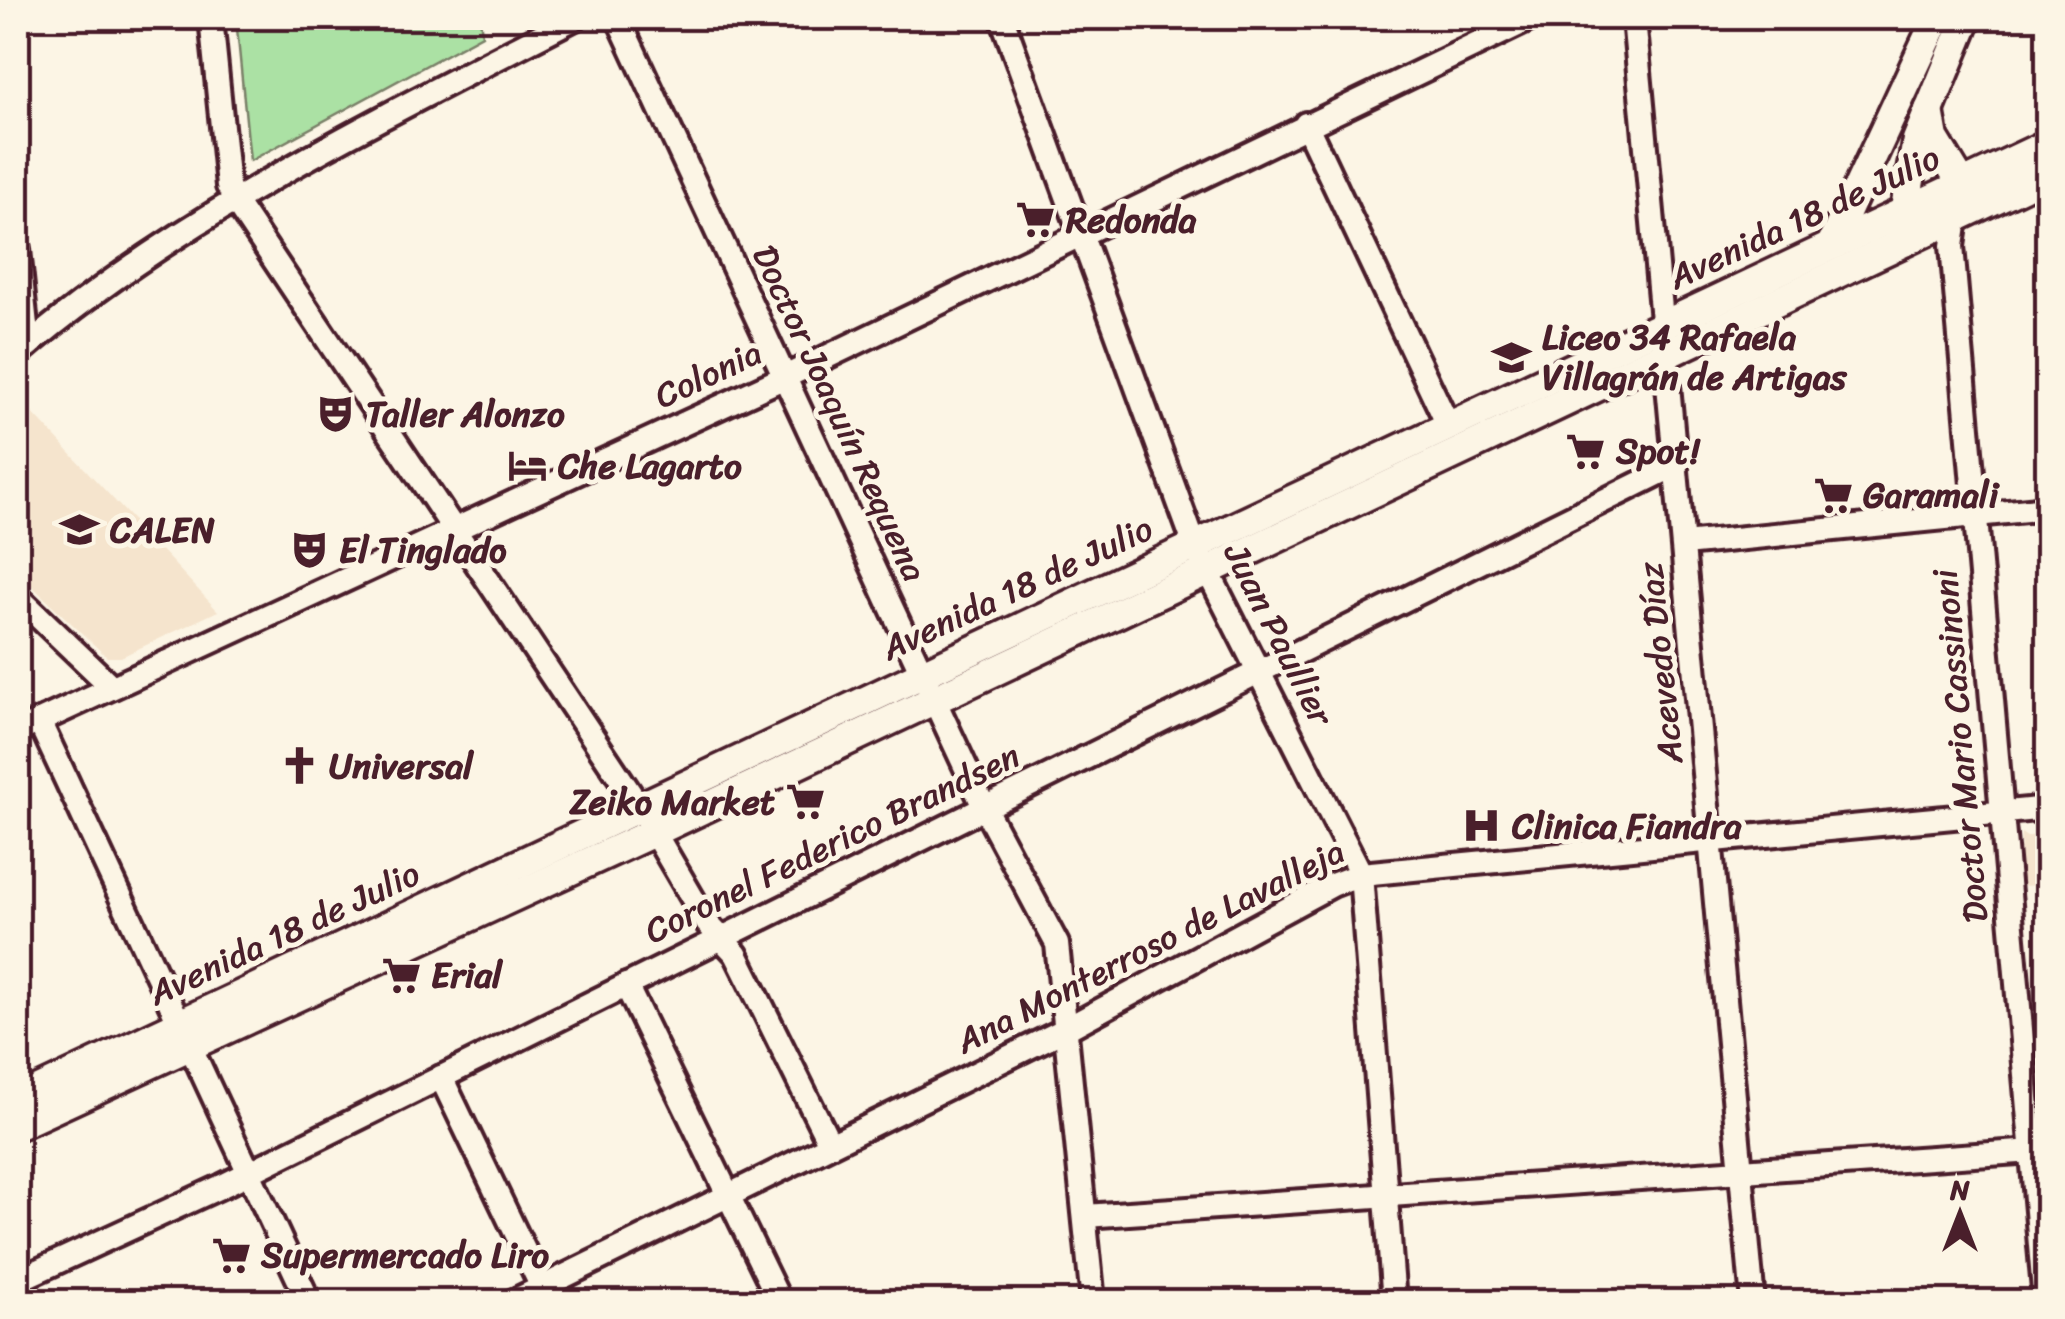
<svg xmlns="http://www.w3.org/2000/svg" width="2065" height="1319" font-family="Sriracha,sans-serif">
<rect width="100%" height="100%" fill="#fcf5e5"/>
<filter id="ink" filterUnits="userSpaceOnUse"><feTurbulence type="fractalNoise" baseFrequency=".01" numOctaves="2"/><feDisplacementMap in="SourceGraphic" scale="20" xChannelSelector="R" yChannelSelector="G"/><feConvolveMatrix kernelMatrix="1 2 1 2 8 2 1 2 1" color-interpolation-filters="sRGB"/></filter>
<g filter="url(#ink)">
<g fill="#f5e4cd">
<polygon points="18,397 28,408 218,611 121,657 107,657 18,573"/>
<polygon points="2046,831 2047,885 2019,886 2021,833 2027,837"/>
</g>
<polygon fill="#abe1a4" stroke="#7a8068" stroke-width="2.5" points="236,18 480,18 482,35 250,161"/>
<g fill="none" stroke-linecap="round" stroke-linejoin="round">
<defs>
<g id="minor">
<polyline points="211,18 228,186 235,201 640,808 707,923 736,954 830,1144"/>
<polyline points="618,18 984,807 1057,944 1093,1302"/>
<polyline points="1002,18 1195,546 1361,874 1394,1302"/>
<polyline points="1634,18 1753,1302"/>
<polyline points="1306,124 1448,425"/>
<polyline points="1958,205 1952,246 2045,1302"/>
<polyline points="18,249 28,345"/>
<path d="M18,354C177,216 388,115 575,18"/>
<polyline points="1684,544 2048,508"/>
<polyline points="18,597 112,687"/>
<polyline points="39,721 309,1302"/>
<polyline points="18,731 785,377 1532,18"/>
<polyline points="626,985 780,1302"/>
<polyline points="441,1077 549,1302"/>
<polyline points="1085,1216 2048,1150"/>
<polyline points="18,1280 222,1186 1676,465"/>
<polyline points="512,1302 1068,1028 1332,885 1361,874 2048,808"/>
</g>
<g id="major">
<polyline points="1929,110 1934,138 1962,184"/>
<polyline points="1902,226 1917,140 1967,18"/>
<polyline points="1832,243 1937,18"/>
<polyline points="18,1100 2048,144"/>
<polyline points="18,1125 654,832 2048,174"/>
</g>
</defs>
<use href="#minor" stroke="#4a1f2b" stroke-width="30"/>
<use href="#major" stroke="#4a1f2b" stroke-width="35"/>
<use href="#minor" stroke="#fcf5e5" stroke-width="22"/>
<use href="#major" stroke="#fcf5e5" stroke-width="28"/>
</g>
</g>
<defs>
<symbol id="supermarket-bare" viewBox="-9 -9 18 18"><path d="M-6-5.5h2.5l.6 2H6L4.5 2H-2.5L-4.4-4H-6ZM-1.5 3.2a1.3 1.3 0 1 0 .1 0ZM3 3.2a1.3 1.3 0 1 0 .1 0Z" fill="#4a1f2b" stroke="#fcf5e5" stroke-width="2.5" paint-order="stroke"/></symbol>
<symbol id="school-bare" viewBox="-9 -9 18 18"><path d="M0-5L7-2L0 1L-7-2ZM-4 1L0 2.5L4 1V4Q0 6-4 4Z" fill="#4a1f2b" stroke="#fcf5e5" stroke-width="2.5" paint-order="stroke"/></symbol>
<symbol id="theatre-bare" viewBox="-9 -9 18 18"><path d="M-5-5.5Q0-4 5-5.5V0Q5 5 0 6Q-5 5-5 0ZM-3.3-2.5H-1v1.5H-3.3ZM1-2.5H3.3v1.5H1ZM-2.8 1Q0 5.5 2.8 1Z" fill="#4a1f2b" stroke="#fcf5e5" stroke-width="2.5" paint-order="stroke"/></symbol>
<symbol id="hotel-bare" viewBox="-9 -9 18 18"><path d="M-6-4.5h1.5V1H6V5H4.5V3h-9V5H-6ZM-4 0a1.8 1.8 0 1 1 3.6 0ZM.5 0V-2.5h3Q6-2.5 6 0Z" fill="#4a1f2b" stroke="#fcf5e5" stroke-width="2.5" paint-order="stroke"/></symbol>
<symbol id="university-bare" viewBox="-9 -9 18 18"><path d="M0-5L7-2L0 1L-7-2ZM-4 1L0 2.5L4 1V4Q0 6-4 4Z" fill="#4a1f2b" stroke="#fcf5e5" stroke-width="2.5" paint-order="stroke"/></symbol>
<symbol id="church-bare" viewBox="-9 -9 18 18"><path d="M-1.2-6h2.4v3.5h3.3v2.4h-3.3V6h-2.4V-.1h-3.3v-2.4h3.3Z" fill="#4a1f2b" stroke="#fcf5e5" stroke-width="2.5" paint-order="stroke"/></symbol>
<symbol id="hospital-bare" viewBox="-9 -9 18 18"><path d="M-5-5h3v3.5h4V-5h3V5h-3V1.5h-4V5h-3Z" fill="#4a1f2b" stroke="#fcf5e5" stroke-width="2.5" paint-order="stroke"/></symbol>
</defs>
<g fill-rule="evenodd">
<use href="#supermarket-bare" x="1008" y="192" width="55" height="55"/>
<use href="#school-bare" x="1484" y="330" width="55" height="55"/>
<use href="#theatre-bare" x="308" y="386" width="55" height="55"/>
<use href="#supermarket-bare" x="1558" y="424" width="55" height="55"/>
<use href="#hotel-bare" x="500" y="438" width="55" height="55"/>
<use href="#supermarket-bare" x="1806" y="468" width="55" height="55"/>
<use href="#university-bare" x="52" y="502" width="55" height="55"/>
<use href="#theatre-bare" x="282" y="522" width="55" height="55"/>
<use href="#church-bare" x="272" y="738" width="55" height="55"/>
<use href="#supermarket-bare" x="778" y="774" width="55" height="55"/>
<use href="#hospital-bare" x="1454" y="798" width="55" height="55"/>
<use href="#supermarket-bare" x="374" y="948" width="55" height="55"/>
<use href="#supermarket-bare" x="204" y="1228" width="55" height="55"/>
</g>
<g text-anchor="middle" dominant-baseline="central" stroke-width="10" stroke-linejoin="round" paint-order="stroke">
<g font-size="35" fill="#4a1f2b" stroke="#fcf5e5">
<text transform="translate(1804 217) rotate(-25)">Avenida 18 de Julio</text>
<text transform="translate(708 374) rotate(-25)">Colonia</text>
<text transform="translate(840 413) rotate(65)">Doctor Joaquín Requena</text>
<text transform="translate(1017 588) rotate(-25)">Avenida 18 de Julio</text>
<text transform="translate(1279 634) rotate(63)">Juan Paullier</text>
<text transform="translate(1660 663) rotate(-96)">Acevedo Díaz</text>
<text transform="translate(1960 746) rotate(-95)">Doctor Mario Cassinoni</text>
<text transform="translate(832 843) rotate(-26)">Coronel Federico Brandsen</text>
<text transform="translate(284 933) rotate(-25)">Avenida 18 de Julio</text>
<text transform="translate(1150 946) rotate(-27)">Ana Monterroso de Lavalleja</text>
</g>
<g font-size="35" font-weight="bold" fill="#4a1f2b" stroke="#fcf5e5" text-anchor="start">
<text x="1066" y="220">Redonda</text>
<text x="1542" y="337">Liceo 34 Rafaela<tspan x="1542" dy="40">Villagrán de Artigas</tspan></text>
<text x="366" y="414">Taller Alonzo</text>
<text x="1616" y="451">Spot!</text>
<text x="558" y="466">Che Lagarto</text>
<text x="1863" y="495">Garamali</text>
<text x="110" y="530">CALEN</text>
<text x="339" y="550">El Tinglado</text>
<text x="329" y="766">Universal</text>
<text x="775" y="802" text-anchor="end">Zeiko Market</text>
<text x="1512" y="826">Clinica Fiandra</text>
<text x="431" y="975">Erial</text>
<text x="261" y="1255">Supermercado Liro</text>
</g>
</g>
<rect width="2065" height="1319" fill="none" stroke="#fcf5e5" stroke-width="60"/>
<rect x="30" y="30" width="2005" height="1259" fill="none" stroke="#4a1f2b" stroke-width="4" filter="url(#ink)"/>
<g transform="translate(1960 1214)" stroke="#fcf5e5" stroke-width="8" paint-order="stroke">
<path d="M0-8L18 38L0 25L-18 38Z" fill="#4a1f2b"/>
<text y="-15" font-size="28" font-weight="bold" text-anchor="middle" fill="#4a1f2b">N</text>
</g>
</svg>
